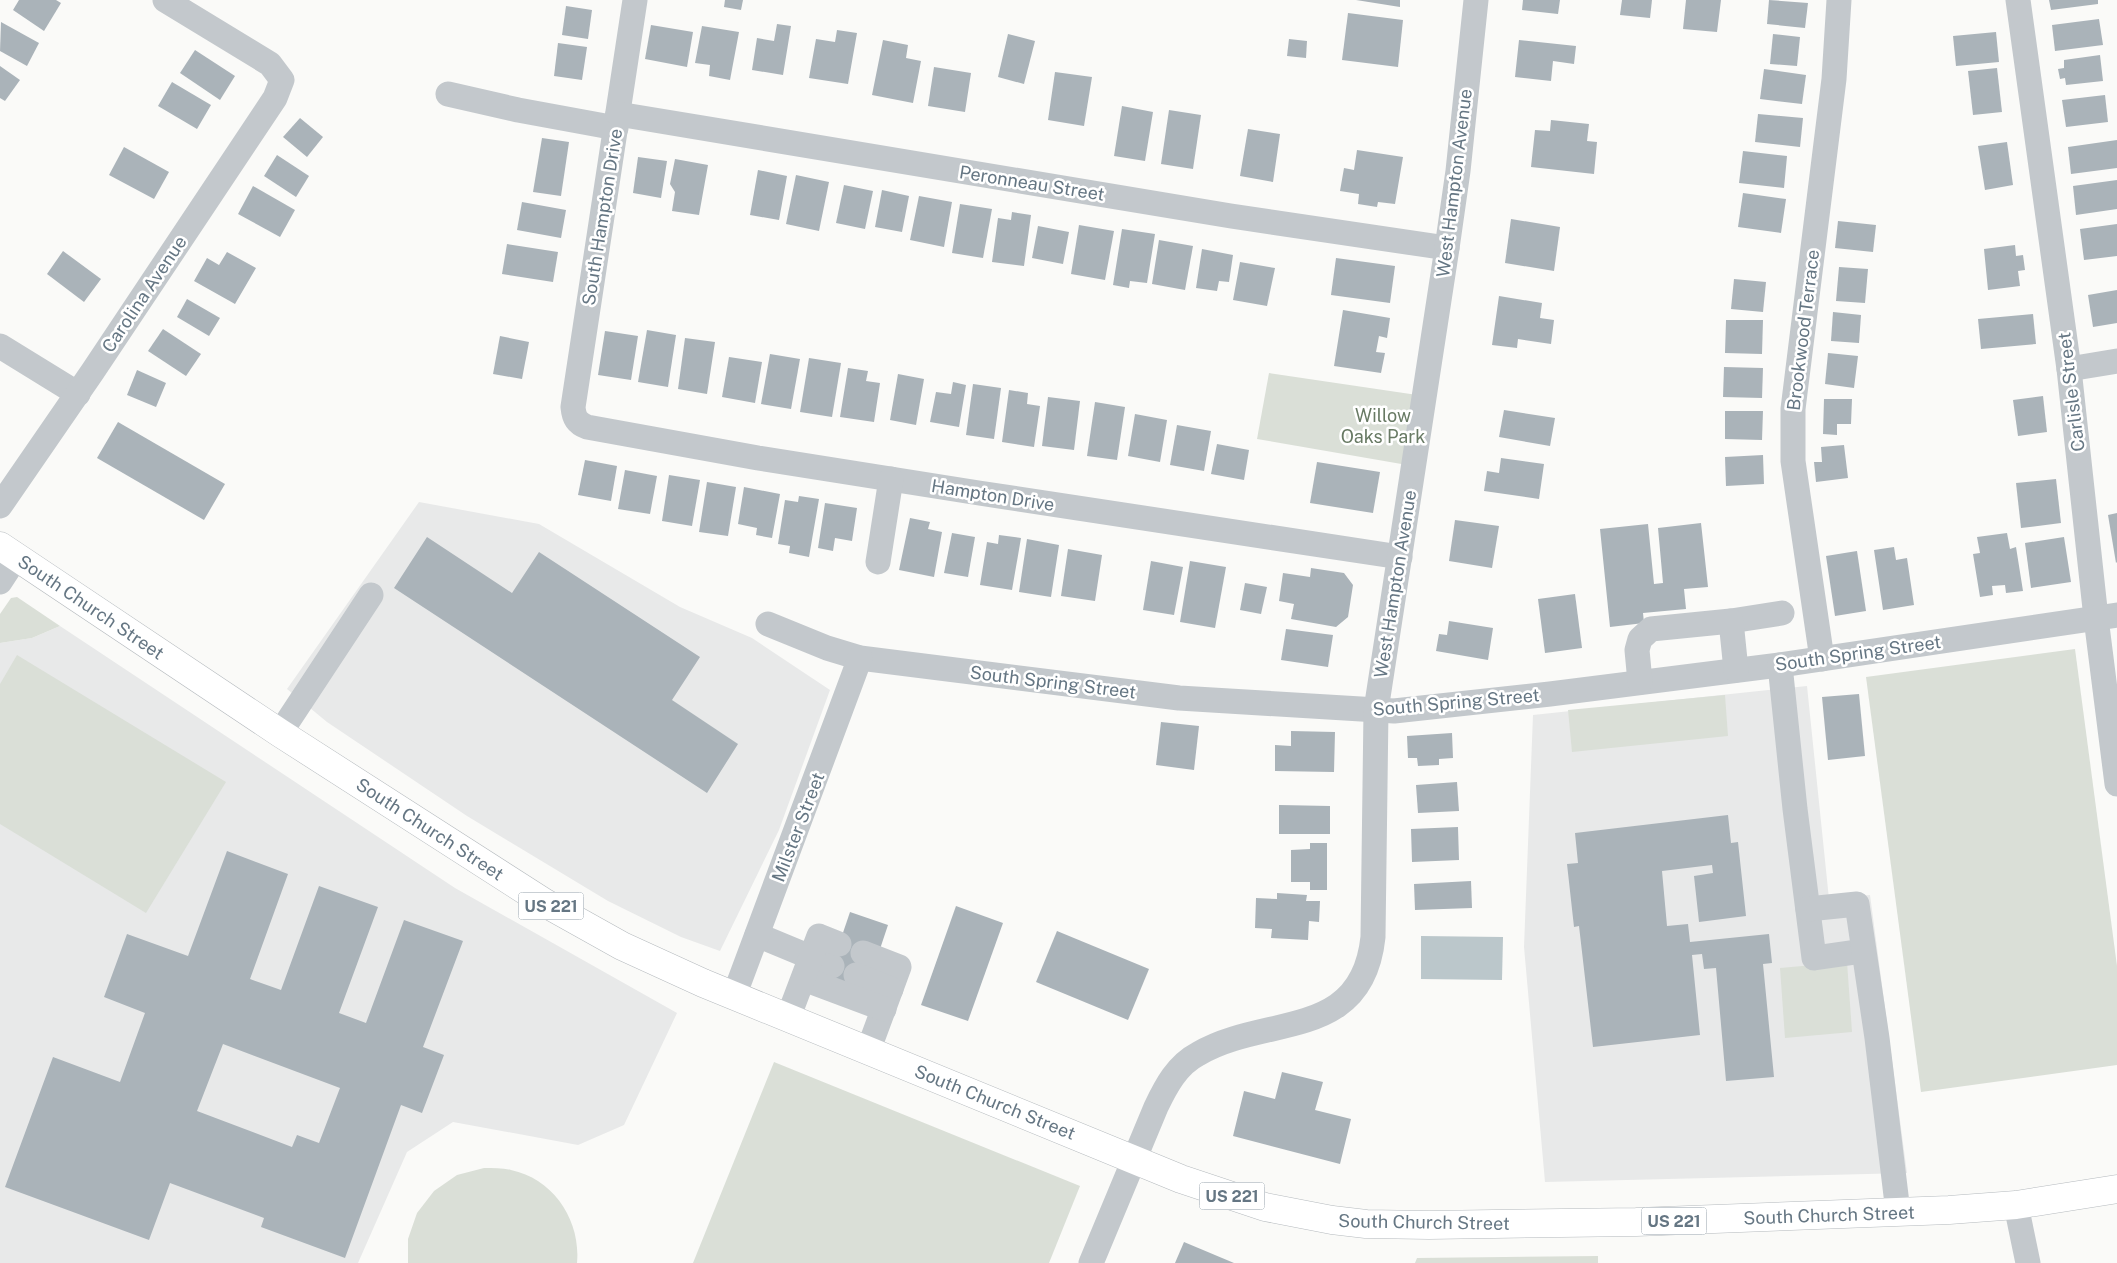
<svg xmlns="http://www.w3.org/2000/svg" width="2117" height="1263" font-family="'Public Sans',sans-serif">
<rect width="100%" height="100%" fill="#fafaf8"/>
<g fill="#e8e9e9">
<polygon points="419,502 539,524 680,607 752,638 830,690 779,830 720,951 681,937 608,901 467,816 327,722 287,689"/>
<polygon points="60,626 455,888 677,1013 624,1125 578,1145 453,1122 407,1152 358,1263 0,1263 0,643 32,638"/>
<polygon points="1807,686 1829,899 1870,895 1907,1173 1545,1182 1524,947 1533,715"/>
</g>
<g fill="#dadfd7">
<polygon points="1269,373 1424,396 1413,466 1257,439"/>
<polygon points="17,597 60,626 32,638 0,643 0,614 11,598"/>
<polygon points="2075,649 2117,966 2117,1065 1921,1092 1866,677"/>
<polygon points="17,655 226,782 146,913 0,824 0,684"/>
<polygon points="1725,695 1728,736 1572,752 1568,710"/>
<polygon points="1847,962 1852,1032 1785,1038 1780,968"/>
<polygon points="774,1062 1080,1186 1049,1263 693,1263"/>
<path d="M484,1168C493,1168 503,1168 511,1170C554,1179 581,1221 577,1263H408V1239L417,1213L434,1191L457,1175Z"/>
<polygon points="1598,1256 1598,1263 1415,1263 1417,1258"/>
</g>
<polygon fill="#bbc7cb" points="1421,936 1503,937 1502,980 1421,979"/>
<g fill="#aab3b9" fill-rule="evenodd">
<polygon points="19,0 56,0 61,3 44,31 13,10"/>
<polygon points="725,0 743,0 741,10 724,7"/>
<polygon points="1356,0 1400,0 1400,7"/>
<polygon points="1523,0 1560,0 1558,14 1522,10"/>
<polygon points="1622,0 1652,0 1650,18 1620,15"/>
<polygon points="1686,0 1721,0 1717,32 1683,29"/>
<polygon points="1769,0 1808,3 1805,28 1767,24"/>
<polygon points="2049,0 2098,0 2098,4 2051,10"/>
<polygon points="566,6 592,10 588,39 562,35"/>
<polygon points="1348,13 1403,20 1398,67 1342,60"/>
<polygon points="2099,19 2103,45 2055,51 2052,25"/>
<polygon points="1,22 39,43 27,66 0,51"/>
<polygon points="777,24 791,26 783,75 752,70 757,38 774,41"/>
<polygon points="651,25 693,32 687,67 645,59"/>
<polygon points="702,26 739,32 730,80 709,76 710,65 695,63"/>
<polygon points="837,30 857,33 848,84 809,78 816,39 835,42"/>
<polygon points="1996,32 1999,62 1956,66 1953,36"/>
<polygon points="1008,34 1035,41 1024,84 998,77"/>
<polygon points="1773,34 1800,37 1797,66 1770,64"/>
<polygon points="1289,39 1307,41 1306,58 1287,56"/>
<polygon points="883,40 908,45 906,58 921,61 913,103 872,95"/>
<polygon points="1519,40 1576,46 1574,64 1553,61 1551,81 1515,77"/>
<polygon points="558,43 587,47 582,80 554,76"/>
<polygon points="195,50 235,76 220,100 180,73"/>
<polygon points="2100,55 2103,81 2066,85 2065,78 2060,79 2058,69 2064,68 2064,60"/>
<polygon points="0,66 20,80 5,101 0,98"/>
<polygon points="934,67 971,73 965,112 928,106"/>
<polygon points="1997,68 2002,112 1973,115 1968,71"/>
<polygon points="1764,69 1806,75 1802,104 1760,99"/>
<polygon points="1055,72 1092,77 1084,126 1048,120"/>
<polygon points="172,82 211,105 197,129 158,106"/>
<polygon points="2105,95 2108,122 2066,127 2062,100"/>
<polygon points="1122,106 1153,112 1145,161 1114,156"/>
<polygon points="1169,110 1201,115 1193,169 1161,164"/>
<polygon points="1758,114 1803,118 1800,147 1755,142"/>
<polygon points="300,118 323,137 307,157 283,137"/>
<polygon points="1551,120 1589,124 1587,141 1597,142 1594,174 1531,167 1535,130 1550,131"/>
<polygon points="1248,129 1280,134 1273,182 1240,176"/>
<polygon points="542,138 569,142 561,196 533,192"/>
<polygon points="2117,140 2117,168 2071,174 2068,147"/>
<polygon points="2007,142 2013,185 1985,190 1978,146"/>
<polygon points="124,147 169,172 154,199 109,175"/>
<polygon points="1357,150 1403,157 1395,204 1378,202 1377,207 1358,204 1359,194 1340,191 1344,168 1354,170"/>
<polygon points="1743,151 1787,156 1784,188 1739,183"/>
<polygon points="277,155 309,176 296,197 264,176"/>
<polygon points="638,157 667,161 661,198 633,193"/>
<polygon points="675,159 708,165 699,215 672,211 675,192 670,184"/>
<polygon points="758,170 787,176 779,220 750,215"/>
<polygon points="796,175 829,182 819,231 786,224"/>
<polygon points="2117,180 2117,209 2076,215 2073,186"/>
<polygon points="844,185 873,191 865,229 836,223"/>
<polygon points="253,186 295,210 280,237 238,214"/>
<polygon points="882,190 909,196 902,232 875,227"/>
<polygon points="1743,193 1786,199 1781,233 1738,227"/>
<polygon points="919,196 952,202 944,247 910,240"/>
<polygon points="522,202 566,210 561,238 517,230"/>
<polygon points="960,204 992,209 983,258 952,253"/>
<polygon points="1012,212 1031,215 1024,266 992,262 998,218 1011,220"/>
<polygon points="1511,219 1560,227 1554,271 1505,263"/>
<polygon points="1838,221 1876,225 1873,252 1835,248"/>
<polygon points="2117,224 2117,256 2084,260 2080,229"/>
<polygon points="1079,225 1114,231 1105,280 1071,274"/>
<polygon points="1038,226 1069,232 1063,264 1032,258"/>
<polygon points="1122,229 1155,234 1147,283 1130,281 1129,288 1113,285"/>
<polygon points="1159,240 1193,246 1185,290 1152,284"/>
<polygon points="507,244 558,252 553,282 502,274"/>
<polygon points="2015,245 2016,256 2023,255 2025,270 2018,271 2020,286 1988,290 1984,249"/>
<polygon points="1202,249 1233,255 1229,282 1219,281 1217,291 1196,288"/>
<polygon points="63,251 101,279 84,302 47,274"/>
<polygon points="227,252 256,268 235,304 194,281 207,258 219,265"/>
<polygon points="1336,258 1395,266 1390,303 1331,295"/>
<polygon points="1240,262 1275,268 1267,306 1233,300"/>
<polygon points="1839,267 1868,269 1865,303 1836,301"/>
<polygon points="1734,279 1766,282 1763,312 1731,309"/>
<polygon points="2117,290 2117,323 2093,327 2088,295"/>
<polygon points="1499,296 1542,303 1540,318 1554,320 1551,344 1518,339 1517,348 1492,345"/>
<polygon points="187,299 220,318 209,336 177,317"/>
<polygon points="1343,310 1390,318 1387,338 1379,336 1376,352 1385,353 1381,373 1334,366"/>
<polygon points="1833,312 1861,315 1859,343 1831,341"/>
<polygon points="2033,314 2036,344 1981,349 1978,319"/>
<polygon points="1726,320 1763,320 1762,354 1725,353"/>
<polygon points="163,329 201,354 186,376 148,351"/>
<polygon points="647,330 676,335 668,387 638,382"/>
<polygon points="605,331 638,336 631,380 598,375"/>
<polygon points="500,336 529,342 522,379 493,374"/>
<polygon points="685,338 715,342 707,394 678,389"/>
<polygon points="1828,353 1858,356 1854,388 1825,384"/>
<polygon points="770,354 800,359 791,409 761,404"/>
<polygon points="729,357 762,362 755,403 722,397"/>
<polygon points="809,358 841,363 832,417 800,412"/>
<polygon points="1724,367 1763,368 1762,398 1723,397"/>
<polygon points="848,368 868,371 866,381 880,383 874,422 840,417"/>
<polygon points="137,370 166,383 156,407 127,395"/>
<polygon points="898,374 924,379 916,425 890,420"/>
<polygon points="953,382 966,385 959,427 930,422 936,392 951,394"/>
<polygon points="973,384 1001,388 994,439 966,435"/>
<polygon points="1009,390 1028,393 1027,404 1040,406 1034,447 1002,442"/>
<polygon points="2043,396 2047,432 2018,436 2013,400"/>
<polygon points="1048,397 1080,401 1074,450 1042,446"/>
<polygon points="1824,399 1852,399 1851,424 1837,424 1837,435 1823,434"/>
<polygon points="1095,402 1125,407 1117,460 1087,456"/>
<polygon points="1504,410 1555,418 1550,446 1499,437"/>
<polygon points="1725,411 1763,411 1762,440 1725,439"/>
<polygon points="1135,414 1167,420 1160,462 1128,456"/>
<polygon points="118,422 225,484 204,520 97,458"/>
<polygon points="1177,425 1211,431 1204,471 1170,465"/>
<polygon points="1217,444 1249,450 1244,480 1211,474"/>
<polygon points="1844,445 1848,478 1816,482 1814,462 1822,462 1821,447"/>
<polygon points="1763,455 1764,484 1726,486 1725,457"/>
<polygon points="1501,458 1544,464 1539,499 1484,491 1487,471 1499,473"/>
<polygon points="585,460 617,466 611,501 578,495"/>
<polygon points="1317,462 1380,472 1373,513 1310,503"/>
<polygon points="625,470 657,476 650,514 618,509"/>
<polygon points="669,475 700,480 692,526 662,521"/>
<polygon points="2056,479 2061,523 2021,528 2016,483"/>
<polygon points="707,482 736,487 728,536 699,532"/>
<polygon points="744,487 780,494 772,538 756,535 757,528 738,524"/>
<polygon points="799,496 819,499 809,557 789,553 790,546 778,544 785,500 798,502"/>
<polygon points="825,503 857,508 852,541 835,538 833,551 818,548"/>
<polygon points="2117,513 2117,562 2116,563 2108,515"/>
<polygon points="910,518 930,522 928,529 942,532 934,577 899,570"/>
<polygon points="1455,520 1499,526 1492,568 1449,561"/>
<polygon points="1701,523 1708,587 1684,589 1686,609 1643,613 1644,623 1610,627 1600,529 1648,524 1654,584 1663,583 1658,528"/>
<polygon points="952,533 975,537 968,577 944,573"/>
<polygon points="2007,533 2010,549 2016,547 2023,591 2006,593 2005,585 1992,586 1993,595 1980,597 1973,554 1980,553 1977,537"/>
<polygon points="999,535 1021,538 1012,590 980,585 987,542 998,544"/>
<polygon points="427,537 512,593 539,552 700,657 672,700 738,744 707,793 394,588"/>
<polygon points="2064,537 2071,582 2031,588 2025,543"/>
<polygon points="1027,539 1059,545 1051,597 1019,592"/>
<polygon points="1894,547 1896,560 1907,558 1914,605 1883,610 1874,550"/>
<polygon points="1068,549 1102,555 1095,601 1061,596"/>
<polygon points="1857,551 1866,611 1835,616 1826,556"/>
<polygon points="1151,561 1183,567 1174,615 1143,610"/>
<polygon points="1190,561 1226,567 1215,628 1180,622"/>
<polygon points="1311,568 1344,573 1353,585 1348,617 1336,627 1291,619 1294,604 1279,601 1283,573 1310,577"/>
<polygon points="1245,583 1267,587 1261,614 1240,610"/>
<polygon points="1575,594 1582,648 1545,653 1538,599"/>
<polygon points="1449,621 1493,628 1488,660 1436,651 1439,634 1447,635"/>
<polygon points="1286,629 1333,635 1328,667 1281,660"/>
<polygon points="1859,694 1865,756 1828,760 1822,697"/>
<polygon points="1161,722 1199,726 1194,770 1156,765"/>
<polygon points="1291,731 1335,732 1334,772 1275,771 1275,745 1291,746"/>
<polygon points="1452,733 1453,758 1439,759 1439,765 1418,766 1417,758 1408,758 1407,736"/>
<polygon points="1457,782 1459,811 1418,813 1416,785"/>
<polygon points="1279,805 1330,806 1330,834 1279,834"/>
<polygon points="1728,815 1731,843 1738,842 1746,916 1699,922 1694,876 1713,873 1712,865 1662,871 1667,926 1688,924 1690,942 1769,934 1772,963 1763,964 1774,1077 1726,1081 1716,968 1704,969 1702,954 1692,955 1700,1035 1593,1047 1579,926 1574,927 1567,864 1578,863 1575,833"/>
<polygon points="1458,827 1459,860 1412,862 1411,829"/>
<polygon points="1310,843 1327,843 1327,890 1310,890 1310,882 1291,882 1291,850 1310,849"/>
<path d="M227,851L288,874L250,979L281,990L319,886L378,907L339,1013L366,1023L404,920L463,941L423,1047L444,1055L422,1113L401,1105L345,1258L261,1227L264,1218L170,1183L149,1240L5,1187L53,1057L120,1082L145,1013L104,997L127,934L188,956ZM223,1044L340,1088L319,1143L297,1135L292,1147L197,1111Z"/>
<polygon points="1471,881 1472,908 1415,910 1414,884"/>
<polygon points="1277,893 1307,895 1306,901 1320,901 1319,922 1309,921 1308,940 1271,938 1272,929 1255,928 1256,898 1277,899"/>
<polygon points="956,906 1003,923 968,1021 921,1005"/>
<polygon points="850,912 888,925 879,952 850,991 826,983"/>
<polygon points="1057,931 1149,969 1128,1020 1036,982"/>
<polygon points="1282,1072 1323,1082 1315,1110 1351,1119 1340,1164 1233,1136 1244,1091 1275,1099"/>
<polygon points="1184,1242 1234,1263 1175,1263"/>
</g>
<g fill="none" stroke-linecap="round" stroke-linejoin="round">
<defs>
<polyline id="major" points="0,546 280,733 545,903 622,946 703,983 1181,1179 1265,1207 1332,1220 1366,1224 1429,1225 1636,1222 1949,1210 2016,1205 2117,1189"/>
</defs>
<use href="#major" stroke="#b5babe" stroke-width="29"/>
<g stroke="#c3c8cc" stroke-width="25">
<path d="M635,0L573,407C574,418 577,423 587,427L758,458L979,493L1400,557"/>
<polyline points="2018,0 2069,369 2096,618 2117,784"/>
<polyline points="448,94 518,110 616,128"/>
<polyline points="618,114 1231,216 1447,248"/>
<polyline points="0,346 78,394"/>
<polyline points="2069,369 2117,361"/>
<polyline points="0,506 93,371 275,98 282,80 270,64 165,0"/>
<polyline points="878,562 891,479"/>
<polyline points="0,582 17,556"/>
<polyline points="1731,621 1782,613"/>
<polyline points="768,624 827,648 860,658 1179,698 1394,711 1550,694 1780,665 2117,615"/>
<polyline points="1822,659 1793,461 1793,409 1834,79 1839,0"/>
<polyline points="1780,665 1795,809 1814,958 1863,951"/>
<polyline points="1640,682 1637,650 1640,639 1651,629 1731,621 1736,670"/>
<polyline points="280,733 371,595"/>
<polyline points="1808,909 1857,904 1877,1038 1898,1212"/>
<polyline points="757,935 832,966"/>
<polyline points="863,953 899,967 868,1051"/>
<polyline points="856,975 891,989"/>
<polyline points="804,979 884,1009"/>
<polyline points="734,996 860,658"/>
<polyline points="788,1018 819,936 839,944"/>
<polyline points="2016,1205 2028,1263"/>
<path d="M1091,1263L1156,1107C1166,1086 1177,1065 1198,1054C1266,1014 1362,1042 1373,937L1376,710L1447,248L1458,171L1476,0"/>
</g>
<use href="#major" stroke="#fff" stroke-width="28"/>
</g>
<g text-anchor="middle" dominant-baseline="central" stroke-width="5" stroke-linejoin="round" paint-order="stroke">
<g fill="#fff" stroke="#939fa8" stroke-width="1">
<rect x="518.5" y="892.5" width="65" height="27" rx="4"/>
<rect x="1199.5" y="1182.5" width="65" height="27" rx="4"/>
<rect x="1641.5" y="1207.5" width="65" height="27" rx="4"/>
</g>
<g font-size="16" font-weight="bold" fill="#657683">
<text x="551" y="906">US 221</text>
<text x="1232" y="1196">US 221</text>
<text x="1674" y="1221">US 221</text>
</g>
<g font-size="18" fill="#657683" stroke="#fff">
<text transform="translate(1032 183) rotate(9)">Peronneau Street</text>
<text transform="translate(1454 183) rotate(-83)">West Hampton Avenue</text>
<text transform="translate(602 217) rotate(-81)">South Hampton Drive</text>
<text transform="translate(144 294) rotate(-56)">Carolina Avenue</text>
<text transform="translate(1803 330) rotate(-83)">Brookwood Terrace</text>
<text transform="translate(2071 392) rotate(-97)">Carlisle Street</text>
<text transform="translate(993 495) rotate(9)">Hampton Drive</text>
<text transform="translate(1395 584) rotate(-81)">West Hampton Avenue</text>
<text transform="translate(91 607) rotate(34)">South Church Street</text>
<text transform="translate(1858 653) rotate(-8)">South Spring Street</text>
<text transform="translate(1053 682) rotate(7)">South Spring Street</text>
<text transform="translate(1456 702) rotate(-5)">South Spring Street</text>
<text transform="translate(798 827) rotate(-69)">Milster Street</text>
<text transform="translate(430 829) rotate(33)">South Church Street</text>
<text transform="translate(995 1102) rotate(22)">South Church Street</text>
<text transform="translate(1829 1215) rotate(-2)">South Church Street</text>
<text transform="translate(1424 1222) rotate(1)">South Church Street</text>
</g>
<g font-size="18" fill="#687a64" stroke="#fff">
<text x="1383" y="415">Willow<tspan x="1383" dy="21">Oaks Park</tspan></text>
</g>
</g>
</svg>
